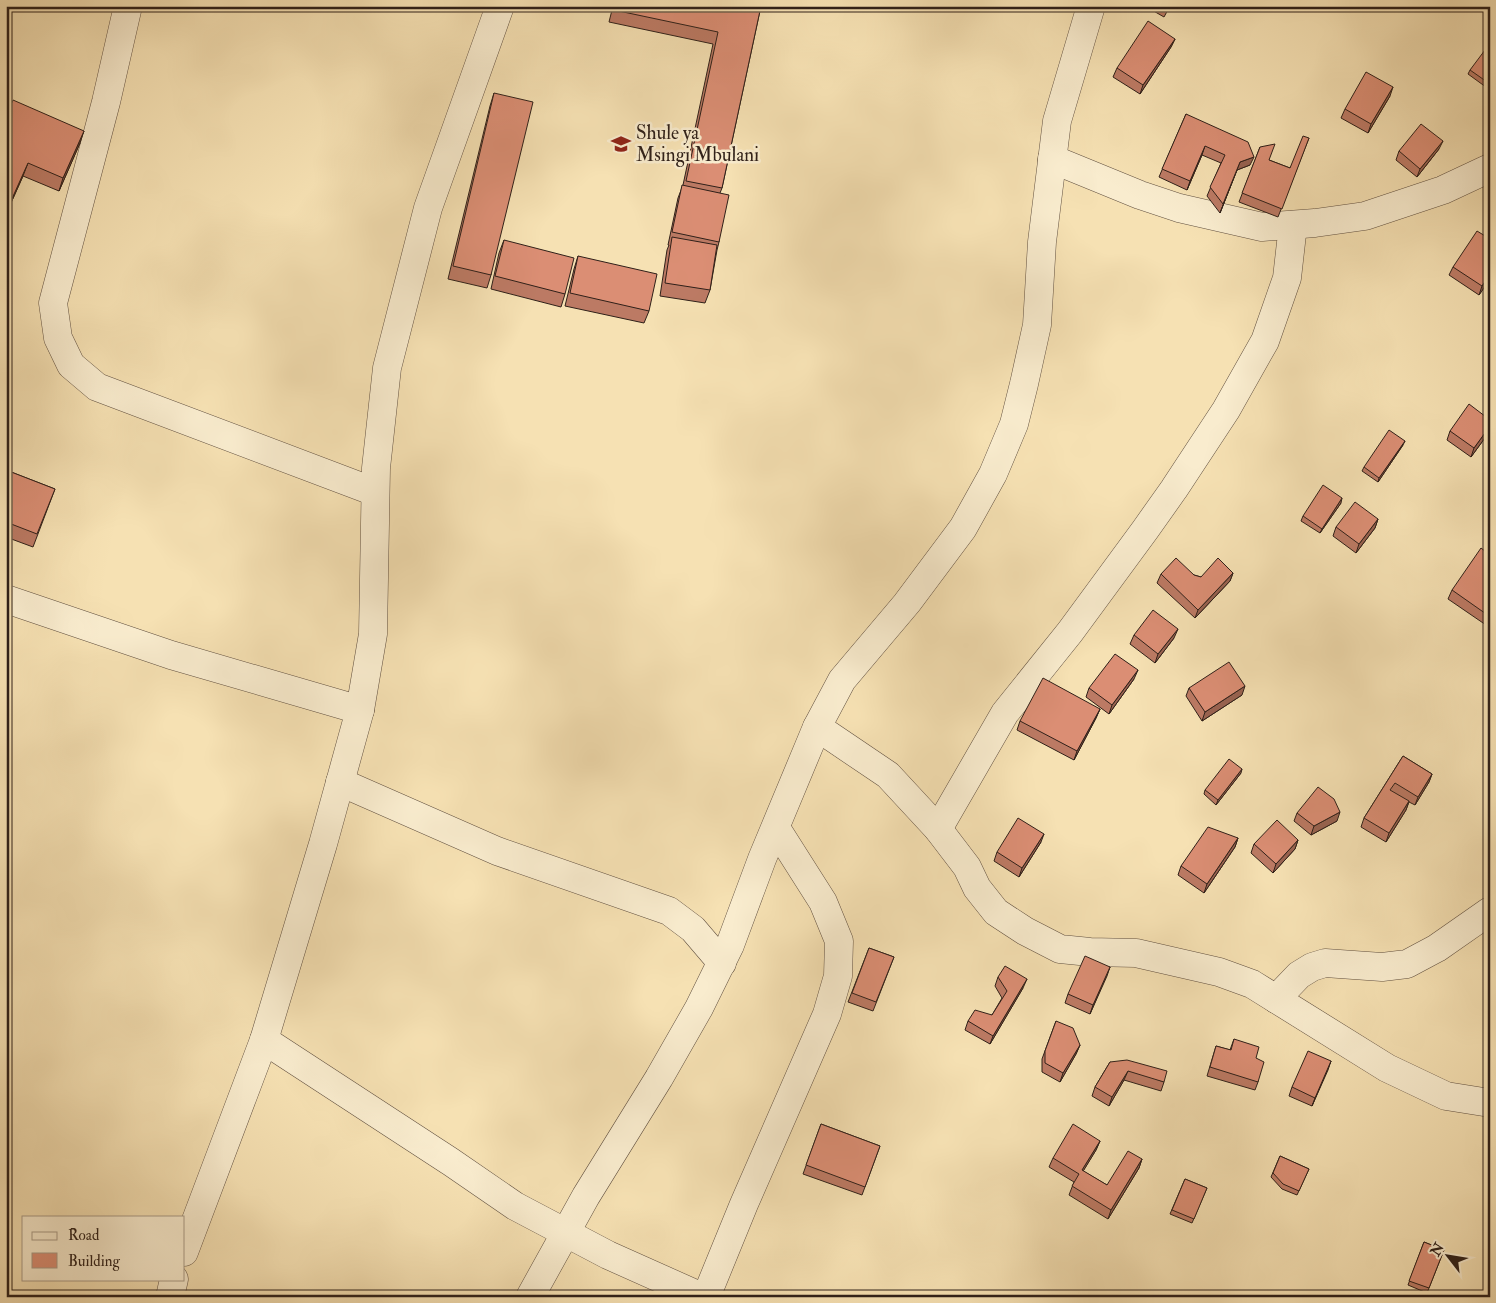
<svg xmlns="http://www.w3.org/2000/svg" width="1496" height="1303" font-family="'IM FELL Double Pica',serif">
<rect width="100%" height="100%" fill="#f6e1b3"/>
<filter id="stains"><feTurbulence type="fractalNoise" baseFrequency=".004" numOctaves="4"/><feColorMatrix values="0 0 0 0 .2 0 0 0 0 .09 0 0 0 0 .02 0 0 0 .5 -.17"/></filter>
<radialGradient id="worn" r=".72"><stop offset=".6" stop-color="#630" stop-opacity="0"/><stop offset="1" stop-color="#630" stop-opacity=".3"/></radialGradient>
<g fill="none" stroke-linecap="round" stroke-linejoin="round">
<defs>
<g id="minor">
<polyline points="128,6 106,102 53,303 58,338 71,365 97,387 375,492"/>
<polyline points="1052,159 1140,195 1179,208 1262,227 1315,223 1365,216 1443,190 1490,168"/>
<polyline points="6,599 171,655 360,710"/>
<polyline points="817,727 888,775 938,829 967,867 977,888 996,912 1025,931 1060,949 1090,952 1136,953 1219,972 1252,984 1387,1068 1446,1096 1490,1103"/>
<polyline points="340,782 497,851 669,911 693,929 722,963"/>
<polyline points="938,829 1005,713 1070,632 1145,530 1174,489 1226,410 1265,341 1287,278 1293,225"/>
<polyline points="1276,999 1299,975 1312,967 1325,963 1382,967 1407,964 1437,948 1490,911"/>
<polyline points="264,1040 451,1162 515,1206 608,1255 702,1297"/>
<polyline points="184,1252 264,1040 323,844 360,710 373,634 376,468 387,368 428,208 500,6"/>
<polyline points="170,1297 174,1279"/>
<polyline points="530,1297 586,1196 659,1078 699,1008 730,945 762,859 817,727 842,680 907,603 963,528 993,474 1014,424 1024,384 1037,325 1042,242 1057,121 1091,6"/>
<polyline points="706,1297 744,1204 827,1014 838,976 839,941 823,902 776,828"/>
</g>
</defs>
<use href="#minor" stroke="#615040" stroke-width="29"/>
<use href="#minor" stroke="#f9ecce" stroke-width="28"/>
</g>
<g fill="#bc7a64" stroke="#2f2019">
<polygon points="613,6 761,6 722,188 720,193 719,242 717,250 710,290 705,303 660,296 667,250 669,245 668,245 678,198 683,185 713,44 609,22"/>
<polygon points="1145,6 1170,6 1164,17"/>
<polygon points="1175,39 1171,47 1140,94 1113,77 1117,68"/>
<polygon points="1490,53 1490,90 1468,74 1470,70"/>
<polygon points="494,93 491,275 487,288 448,279 490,106"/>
<polygon points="1390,96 1368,133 1341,118 1345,109"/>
<polygon points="1186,114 1250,165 1237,170 1220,213 1207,196 1221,163 1202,155 1187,190 1159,177"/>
<polygon points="6,116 80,143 59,191 23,176 6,214"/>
<polygon points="1309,138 1278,217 1239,202 1260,147 1269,160 1290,168"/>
<polygon points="1439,149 1417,177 1396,160 1399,151"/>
<polygon points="1490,239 1490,283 1488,282 1479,295 1449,275 1453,267"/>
<polygon points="504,240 565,294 561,307 491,289 499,253"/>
<polygon points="578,256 649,311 644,323 565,306 574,269"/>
<polygon points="1450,431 1490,431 1471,457 1447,440"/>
<polygon points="1403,445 1378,482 1362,471 1364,467"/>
<polygon points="6,470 55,489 33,547 6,537"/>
<polygon points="1341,503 1320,533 1301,521 1303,516"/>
<polygon points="1378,519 1375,528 1356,553 1333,536 1336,527"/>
<polygon points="1490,555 1490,619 1486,625 1448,599 1452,590"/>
<polygon points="1233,573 1230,581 1195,618 1157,583 1161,574 1194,575 1201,577"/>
<polygon points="1134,635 1174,638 1155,663 1130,644"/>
<polygon points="1134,679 1109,714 1086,697 1089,688"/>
<polygon points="1189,688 1242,695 1202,721 1186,696"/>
<polygon points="1100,709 1096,718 1074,760 1017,730 1020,721"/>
<polygon points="1490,755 1490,767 1487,764"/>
<polygon points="1403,756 1432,774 1429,782 1415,805 1409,802 1406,810 1386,842 1361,827 1364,818"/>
<polygon points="1241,773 1216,805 1204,794 1205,790"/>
<polygon points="1297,813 1337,821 1311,835 1294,821"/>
<polygon points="1238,838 1235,847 1204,893 1178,875 1181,866"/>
<polygon points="1298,840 1295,849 1273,873 1251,853 1254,844"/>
<polygon points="1041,842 1019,877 994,861 997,852"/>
<polygon points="869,948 894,957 873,1011 848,1002"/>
<polygon points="1110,967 1090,1014 1065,1003 1068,994"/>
<polygon points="998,977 1023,988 990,1044 965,1030 968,1021 992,1015 1002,998 995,986"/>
<polygon points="1056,1021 1080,1045 1076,1054 1060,1082 1042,1072 1042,1059"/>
<polygon points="1234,1039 1256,1058 1258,1082 1255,1090 1207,1076 1216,1046 1230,1050"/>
<polygon points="1331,1061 1312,1106 1289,1096 1292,1087"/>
<polygon points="1110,1062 1164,1082 1161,1091 1124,1080 1109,1106 1092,1096 1095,1087"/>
<polygon points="821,1124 880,1146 862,1195 803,1174"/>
<polygon points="1100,1141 1096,1150 1083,1171 1107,1185 1142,1159 1139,1168 1108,1219 1069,1195 1074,1182 1049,1167 1053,1158"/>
<polygon points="1280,1156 1309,1169 1297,1195 1282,1189 1271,1177"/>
<polygon points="1185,1179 1207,1188 1192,1223 1170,1214"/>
<polygon points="1424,1242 1444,1250 1427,1293 1408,1285"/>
</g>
<g fill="#996351" stroke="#2f2019">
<polygon points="1175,39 1171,47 1140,94 1143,85"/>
<polygon points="1393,87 1390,96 1368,133 1371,124"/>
<polygon points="84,131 80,143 59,191 63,178"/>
<polygon points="1443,141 1439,149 1417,177 1420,169"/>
<polygon points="1205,146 1202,155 1187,190 1190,181"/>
<polygon points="1254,157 1250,165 1237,170 1220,213 1240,162"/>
<polygon points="28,163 23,176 6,214 6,212"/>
<polygon points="1490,274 1488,282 1479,295 1482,286"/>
<polygon points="1490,426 1490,431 1471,457 1474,448"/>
<polygon points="1405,441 1403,445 1378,482 1379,478"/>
<polygon points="1342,498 1341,503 1320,533 1322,529"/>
<polygon points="1378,519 1375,528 1356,553 1359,544"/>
<polygon points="1233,573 1230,581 1195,618 1198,610"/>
<polygon points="1490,615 1490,619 1486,625 1489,616"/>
<polygon points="1178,629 1174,638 1155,663 1158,654"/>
<polygon points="1138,670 1134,679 1109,714 1112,705"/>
<polygon points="1245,686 1242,695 1202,721 1205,712"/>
<polygon points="1100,709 1096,718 1074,760 1077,751"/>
<polygon points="1242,769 1241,773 1216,805 1218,800"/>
<polygon points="1432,774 1429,782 1415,805 1418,797"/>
<polygon points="1409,801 1406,810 1386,842 1389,833"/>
<polygon points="1340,812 1337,821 1311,835 1314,826"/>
<polygon points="1044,834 1041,842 1019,877 1022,868"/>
<polygon points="1238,838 1235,847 1204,893 1207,884"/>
<polygon points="1298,840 1295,849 1273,873 1276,864"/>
<polygon points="1110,967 1107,976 1090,1014 1093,1005"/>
<polygon points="1027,979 1023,988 990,1044 993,1036"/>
<polygon points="1080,1045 1076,1054 1060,1082 1063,1073"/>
<polygon points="1331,1061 1328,1070 1312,1106 1315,1098"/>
<polygon points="1128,1071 1124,1080 1109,1106 1112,1097"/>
<polygon points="1100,1141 1096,1150 1079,1178 1082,1170"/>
<polygon points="1142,1159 1139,1168 1108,1219 1111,1210"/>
</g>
<g fill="#db8e74" stroke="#2f2019">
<polygon points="615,6 761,6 722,188 686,181 718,32 614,10"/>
<polygon points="1148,21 1175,39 1143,85 1117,68"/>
<polygon points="1485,50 1490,53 1490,84 1470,70"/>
<polygon points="1366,72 1393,87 1371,124 1345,109"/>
<polygon points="494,93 533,102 491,275 453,266"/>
<polygon points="13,100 84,131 63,178 28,163 6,212 6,116"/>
<polygon points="1186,114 1248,142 1254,157 1240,162 1223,204 1210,187 1225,155 1205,146 1190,181 1162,169"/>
<polygon points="1421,124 1443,141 1420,169 1399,151"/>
<polygon points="1303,136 1309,138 1282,209 1242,193 1260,147 1275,144 1269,160 1290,168"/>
<polygon points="682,185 729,195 719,242 672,232"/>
<polygon points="1477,231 1490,239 1490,274 1482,286 1453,267"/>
<polygon points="672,237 717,245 710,290 665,283"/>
<polygon points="504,240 574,258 565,294 495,276"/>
<polygon points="578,256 657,274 649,311 570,293"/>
<polygon points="1469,404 1490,420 1490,426 1474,448 1450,431"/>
<polygon points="1389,430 1405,441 1379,478 1364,467"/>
<polygon points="6,470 55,489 37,534 6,522"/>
<polygon points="1323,485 1342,498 1322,529 1303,516"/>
<polygon points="1355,502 1378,519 1359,544 1336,527"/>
<polygon points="1481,548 1490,555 1490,615 1489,616 1452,590"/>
<polygon points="1176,558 1194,575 1201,577 1218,558 1233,573 1198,610 1161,574"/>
<polygon points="1153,610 1178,629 1158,654 1134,635"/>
<polygon points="1115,654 1138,670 1112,705 1089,688"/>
<polygon points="1229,662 1245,686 1205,712 1189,688"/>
<polygon points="1043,678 1100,709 1077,751 1020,721"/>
<polygon points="1403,756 1432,774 1418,797 1395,783 1390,790 1409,801 1389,833 1364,818"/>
<polygon points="1229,759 1242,769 1218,800 1205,790"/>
<polygon points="1318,787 1334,799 1340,812 1314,826 1297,813"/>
<polygon points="1018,818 1044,834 1022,868 997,852"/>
<polygon points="1277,820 1298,840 1276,864 1254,844"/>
<polygon points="1208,827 1238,838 1207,884 1181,866"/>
<polygon points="869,948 894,957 876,1002 852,993"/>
<polygon points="1085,956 1110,967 1093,1005 1068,994"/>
<polygon points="1005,966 1027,979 993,1036 968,1021 975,1010 992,1015 1007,991 998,977"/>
<polygon points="1056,1021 1073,1028 1080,1045 1063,1073 1045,1063 1045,1051"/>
<polygon points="1234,1039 1259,1047 1256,1058 1264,1062 1258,1082 1210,1067 1216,1046 1231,1050"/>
<polygon points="1308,1051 1331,1061 1315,1098 1292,1087"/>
<polygon points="1127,1060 1167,1071 1164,1082 1128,1071 1112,1097 1095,1087 1110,1062"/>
<polygon points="821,1124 880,1146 865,1187 806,1165"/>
<polygon points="1073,1124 1100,1141 1082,1170 1107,1185 1128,1151 1142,1159 1111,1210 1072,1186 1079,1174 1053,1158"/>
<polygon points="1280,1156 1309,1169 1299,1191 1283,1184 1273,1173"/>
<polygon points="1185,1179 1207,1188 1194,1219 1172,1210"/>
<polygon points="1424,1242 1444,1250 1429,1288 1409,1281"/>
<polygon points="1308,1293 1314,1297 1306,1297"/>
</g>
<defs>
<symbol id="school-bare" viewBox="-9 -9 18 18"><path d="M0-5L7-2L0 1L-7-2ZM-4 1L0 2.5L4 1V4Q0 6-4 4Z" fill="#8f2418" stroke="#f9ecce" stroke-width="2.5" paint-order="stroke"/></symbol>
</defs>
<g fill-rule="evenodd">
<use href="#school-bare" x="607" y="130" width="28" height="28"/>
</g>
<g text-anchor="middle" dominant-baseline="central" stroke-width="5" stroke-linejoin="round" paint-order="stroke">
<g font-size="19" fill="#2f2019" stroke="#f9ecce" text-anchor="start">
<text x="636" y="133">Shule ya<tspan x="636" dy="22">Msingi Mbulani</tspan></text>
</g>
</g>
<rect width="1496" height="1303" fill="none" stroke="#f6e1b3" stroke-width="25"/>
<rect x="8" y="8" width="1481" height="1288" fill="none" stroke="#2f2019" stroke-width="2.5"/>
<rect x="12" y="12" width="1471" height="1278" fill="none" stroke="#2f2019"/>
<rect x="22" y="1216" width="162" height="65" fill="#f9ecce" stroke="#a89a86"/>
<rect x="32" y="1232" width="25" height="8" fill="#f9ecce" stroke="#a89a86"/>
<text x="68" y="1240" font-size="15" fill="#2f2019">Road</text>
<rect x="32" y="1253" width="25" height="15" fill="#db8e74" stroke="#a89a86"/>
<text x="68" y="1266" font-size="15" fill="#2f2019">Building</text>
<g transform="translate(1448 1256) rotate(301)" stroke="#f9ecce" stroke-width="4" paint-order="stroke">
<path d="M0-4L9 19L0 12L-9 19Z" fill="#2f2019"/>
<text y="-8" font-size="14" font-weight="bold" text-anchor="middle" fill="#2f2019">N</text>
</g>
<rect width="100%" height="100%" filter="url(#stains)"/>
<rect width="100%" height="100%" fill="url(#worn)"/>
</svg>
